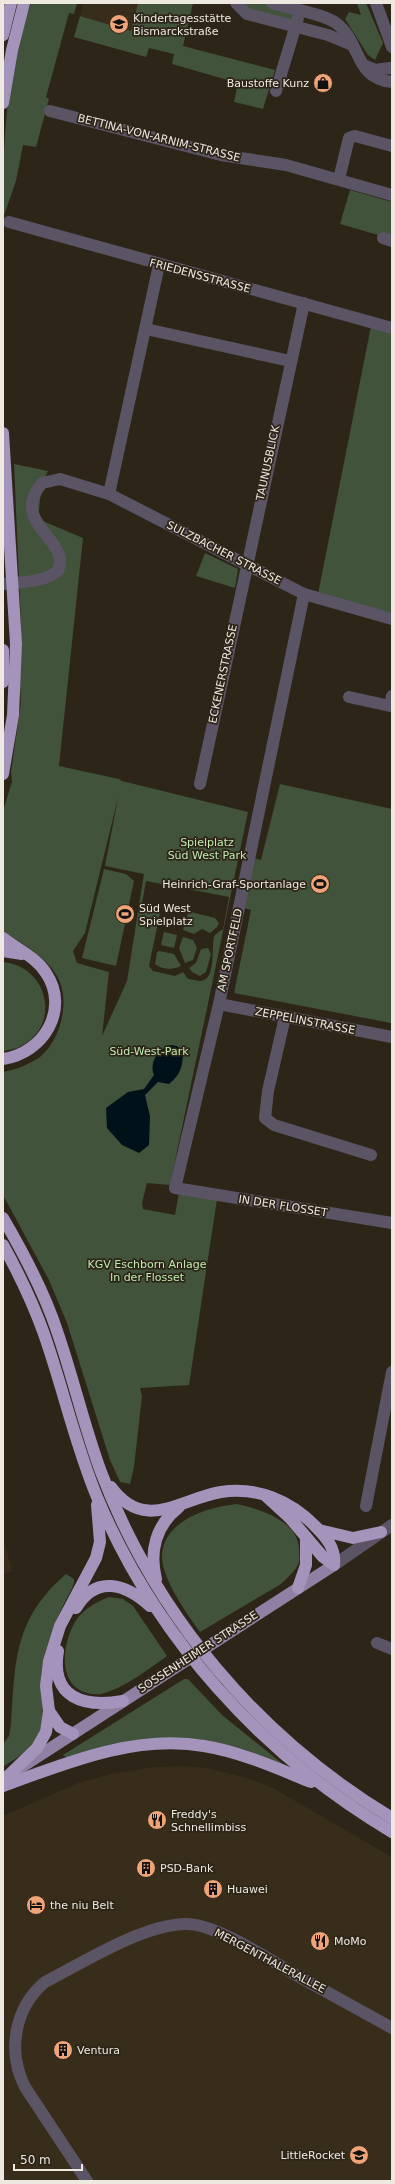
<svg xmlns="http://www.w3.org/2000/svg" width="395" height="2184" font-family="'DejaVu Sans',sans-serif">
<rect width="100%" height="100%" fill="#2c2518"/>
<g fill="#382d1a">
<polygon points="84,3 138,3 131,31 80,16"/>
<polygon points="3,1537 12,1571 3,1574"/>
<polygon points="186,1766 206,1768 248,1778 273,1788 392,1857 392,2181 3,2181 3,1816 78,1783 111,1774 154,1767"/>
</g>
<g fill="#41533b" fill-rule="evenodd">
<path d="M31,3H77L74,14L69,13L46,97L49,99L36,147L23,145L16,181L3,218C3,145 5,72 31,3Z"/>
<polygon points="138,3 193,3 183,46 275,70 263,109 234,102 238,83 172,64 174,54 149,48 146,57 74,37 80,16 131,31"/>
<polygon points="242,3 266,3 294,11 293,18 289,20 248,9"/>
<polygon points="357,3 366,3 383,43 375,60 368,55 345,19 349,12 361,15"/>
<polygon points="350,190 392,202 392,239 340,224"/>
<polygon points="371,326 392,333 392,613 318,594"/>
<path d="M14,464L48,471L42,483L38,519L83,538L59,766L119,779L122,781L248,812L170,1185L147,1183L142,1203L143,1209L175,1215L179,1193L217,1199L189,1385L140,1388L142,1396L134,1467L130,1484L120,1482L110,1460L67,1323L49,1280L3,1195V1072C15,1070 30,1064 40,1057C61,1040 71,1000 57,976C45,955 22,944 3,931V811L12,782L11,772L21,702L19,671L21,625ZM118,798L105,866L144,874L127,981L102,1036L109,972L77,963L73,951L85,933ZM146,881L229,897L223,929C220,931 215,934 214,937C211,947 217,980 200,981C197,981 192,979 188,979L183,972L175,976L153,971L149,966L160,913L141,909Z"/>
<polygon points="205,553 238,569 235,588 196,576"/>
<polygon points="280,784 392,809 391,1023 234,993 251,910 243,908 253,858 261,860"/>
<polygon points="104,869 126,874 134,881 116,966 82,958"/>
<polygon points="191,912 215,918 219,923 217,927 210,933 202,929 194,934 183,930 188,913"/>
<polygon points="164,932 177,935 174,948 161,945"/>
<polygon points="183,937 193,940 197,948 193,960 185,963 179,948"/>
<polygon points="208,948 211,954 206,972 200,976 192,972 189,968 196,963 201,949"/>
<path d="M159,951L174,954L181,966C173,970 163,970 155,964L157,952Z"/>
<path d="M3,962C48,966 62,1025 21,1046C16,1049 9,1050 3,1051Z"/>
<path d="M237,1504C260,1509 299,1521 299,1550C299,1554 300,1559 299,1562C296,1571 288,1577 281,1584L200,1632C187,1614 161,1578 162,1555C164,1520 208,1507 237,1504Z"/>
<path d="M66,1574L74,1579V1583C71,1592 66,1599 62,1608C54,1625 48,1643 43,1662C36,1691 54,1727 28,1750C21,1756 11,1761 3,1767V1744L9,1736L11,1725C15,1661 14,1619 66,1574Z"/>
<path d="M109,1597L123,1599L133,1606L167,1656C147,1670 125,1688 101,1694C93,1695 84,1693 78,1689C58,1675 64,1641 75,1622C83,1609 96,1602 109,1597Z"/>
<polygon points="184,1679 188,1679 222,1715 284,1765 243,1749 204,1740 159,1738 112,1744 67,1758 63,1755"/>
</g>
<path fill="#001119" d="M171,1045L177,1046L183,1052C183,1067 180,1075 169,1084L158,1082L145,1095L150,1116L149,1145L139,1153L122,1145L107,1128L106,1108L128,1092L144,1089L154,1075C149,1062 158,1049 171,1045Z"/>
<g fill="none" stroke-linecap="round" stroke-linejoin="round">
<g stroke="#5b5465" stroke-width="12">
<polyline points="236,3 247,14 328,35 352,45"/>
<path d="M272,3C288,8 324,14 336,23C361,41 354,79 392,82"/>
<polyline points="376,3 392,47"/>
<polyline points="364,65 375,70 390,68"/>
<polyline points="276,91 298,18"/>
<polyline points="50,111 221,155 286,165 392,195"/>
<polyline points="339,179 349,138 355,136 392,146"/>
<polyline points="9,222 392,328"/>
<polyline points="383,238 392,241"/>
<polyline points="146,329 290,361"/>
<polyline points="109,494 159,265"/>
<path d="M3,584C22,582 42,583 58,571C72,539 8,524 42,483L60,479L109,494L304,594L392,619"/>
<polyline points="304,594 219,1004 175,1188 392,1223"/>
<polyline points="349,697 390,706 392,696"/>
<polyline points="200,784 304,303"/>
<polyline points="219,1004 392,1037"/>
<polyline points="285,1017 268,1091 265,1118 274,1125 371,1155"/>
<polyline points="366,1506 392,1372"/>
<polyline points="334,1565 392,1525"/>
<polyline points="377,1643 392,1649"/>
<path d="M87,2181L25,2087C7,2052 14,2008 45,1982C84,1962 140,1926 184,1924C214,1922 270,1960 296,1975C328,1993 360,2010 392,2028"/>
</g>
<polyline stroke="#8f81a3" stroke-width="12" points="3,1779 334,1565"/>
<g stroke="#a493bb" stroke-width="12">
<polyline points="3,35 11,3"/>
<polyline points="3,103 12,50 24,3"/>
<polyline points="3,433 16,644 13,715 3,774"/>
<polyline points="3,650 3,682"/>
<path d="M3,938C17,949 36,957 46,973C70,1009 44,1053 3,1059"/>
<polyline points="3,951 22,954"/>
<path d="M3,1218C24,1254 44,1291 57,1331C73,1377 84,1426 101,1472C156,1617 259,1738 392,1818"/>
<path d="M3,1245C19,1274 33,1303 44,1334C63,1388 75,1444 97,1497C156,1638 261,1754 392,1832"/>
<path d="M111,1487C145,1533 179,1499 221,1492C256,1486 291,1501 315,1526C326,1537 336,1548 334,1565L323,1557L290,1518L266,1496"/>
<polyline points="319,1530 353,1538 381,1532"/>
<path d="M156,1579C149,1551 156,1525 179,1507"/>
<polyline points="298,1588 306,1565 306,1537"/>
<path d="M76,1608C96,1574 126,1584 150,1606"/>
<path d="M58,1651C50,1698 84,1708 123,1701"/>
<polyline points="49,1711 60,1727 73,1734"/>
<polyline points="9,1775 37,1748 46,1732 49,1711 46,1686 49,1661 60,1626 96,1558 100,1542 97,1505"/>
<path d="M3,1786C66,1763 135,1734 204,1746C241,1752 276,1768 311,1782"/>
</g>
</g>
<defs>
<symbol id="school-disc" viewBox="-11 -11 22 22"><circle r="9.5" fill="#efa377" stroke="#2c2518"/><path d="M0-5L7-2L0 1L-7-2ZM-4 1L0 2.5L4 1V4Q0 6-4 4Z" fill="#111"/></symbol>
<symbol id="shop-disc" viewBox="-11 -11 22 22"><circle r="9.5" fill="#efa377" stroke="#2c2518"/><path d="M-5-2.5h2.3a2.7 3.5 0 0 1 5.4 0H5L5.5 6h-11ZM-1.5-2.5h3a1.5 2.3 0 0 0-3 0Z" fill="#111"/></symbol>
<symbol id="stadium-disc" viewBox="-11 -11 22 22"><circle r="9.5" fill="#efa377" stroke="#2c2518"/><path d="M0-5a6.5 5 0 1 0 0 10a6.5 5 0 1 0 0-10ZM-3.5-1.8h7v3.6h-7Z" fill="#111"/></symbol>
<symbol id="restaurant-disc" viewBox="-11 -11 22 22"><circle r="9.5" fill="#efa377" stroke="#2c2518"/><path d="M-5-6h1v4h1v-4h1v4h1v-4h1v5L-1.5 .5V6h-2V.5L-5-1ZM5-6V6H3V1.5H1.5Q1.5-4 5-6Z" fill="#111"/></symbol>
<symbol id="building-disc" viewBox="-11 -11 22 22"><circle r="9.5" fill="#efa377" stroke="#2c2518"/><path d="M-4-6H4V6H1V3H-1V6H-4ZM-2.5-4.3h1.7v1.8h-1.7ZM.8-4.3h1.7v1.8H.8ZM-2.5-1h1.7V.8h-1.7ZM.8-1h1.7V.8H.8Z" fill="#111"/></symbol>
<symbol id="hotel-disc" viewBox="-11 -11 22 22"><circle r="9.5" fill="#efa377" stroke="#2c2518"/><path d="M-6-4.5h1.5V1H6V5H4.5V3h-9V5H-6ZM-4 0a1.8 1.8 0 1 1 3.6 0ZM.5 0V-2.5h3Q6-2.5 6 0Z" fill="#111"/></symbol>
</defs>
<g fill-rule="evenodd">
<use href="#school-disc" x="108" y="13" width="22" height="22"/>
<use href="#shop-disc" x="312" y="72" width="22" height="22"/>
<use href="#stadium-disc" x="309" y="873" width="22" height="22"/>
<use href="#stadium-disc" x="114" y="903" width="22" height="22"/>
<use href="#restaurant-disc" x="146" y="1809" width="22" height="22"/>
<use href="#building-disc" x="135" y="1857" width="22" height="22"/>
<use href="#building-disc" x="202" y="1878" width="22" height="22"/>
<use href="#hotel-disc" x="25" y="1894" width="22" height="22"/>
<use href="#restaurant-disc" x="309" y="1930" width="22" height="22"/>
<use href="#building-disc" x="52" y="2039" width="22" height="22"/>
<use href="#school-disc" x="348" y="2144" width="22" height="22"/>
</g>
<g text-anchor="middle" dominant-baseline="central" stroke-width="3.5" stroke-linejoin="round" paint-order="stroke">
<g font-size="11" fill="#ede8e0" stroke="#2c2518" text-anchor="start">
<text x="133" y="18">Kindertagesstätte<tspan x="133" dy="13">Bismarckstraße</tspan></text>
<text x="309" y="83" text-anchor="end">Baustoffe Kunz</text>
<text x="306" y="884" text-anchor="end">Heinrich-Graf-Sportanlage</text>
<text x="139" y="908">Süd West<tspan x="139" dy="13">Spielplatz</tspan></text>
<text x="171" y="1814">Freddy's<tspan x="171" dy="13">Schnellimbiss</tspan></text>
<text x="160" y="1868">PSD-Bank</text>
<text x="227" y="1889">Huawei</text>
<text x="50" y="1905">the niu Belt</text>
<text x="334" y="1941">MoMo</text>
<text x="77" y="2050">Ventura</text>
<text x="345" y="2155" text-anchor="end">LittleRocket</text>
</g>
<g font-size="11" fill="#ede8e0" stroke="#2c2518">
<text transform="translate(159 138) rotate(14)">BETTINA-VON-ARNIM-STRASSE</text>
<text transform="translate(200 276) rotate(15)">FRIEDENSSTRASSE</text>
<text transform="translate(268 463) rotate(-78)">TAUNUSBLICK</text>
<text transform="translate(224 553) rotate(27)">SULZBACHER STRASSE</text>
<text transform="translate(223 674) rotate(-78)">ECKENERSTRASSE</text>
<text transform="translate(230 950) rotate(-78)">AM SPORTFELD</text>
<text transform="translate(305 1021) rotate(11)">ZEPPELINSTRASSE</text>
<text transform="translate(283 1206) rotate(9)">IN DER FLOSSET</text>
<text transform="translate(198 1652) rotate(-33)">SOSSENHEIMER STRASSE</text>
<text transform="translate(270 1961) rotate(28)">MERGENTHALERALLEE</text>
</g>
<g font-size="11" fill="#beeaaf" stroke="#2c2518">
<text x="207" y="842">Spielplatz<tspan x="207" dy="13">Süd West Park</tspan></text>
<text x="149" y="1051">Süd-West-Park</text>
<text x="147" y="1264">KGV Eschborn Anlage<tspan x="147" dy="13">In der Flosset</tspan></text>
</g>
</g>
<rect width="395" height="2184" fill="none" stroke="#ede8e0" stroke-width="8"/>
<path d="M14 2164v6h68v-6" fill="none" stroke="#ede8e0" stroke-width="2"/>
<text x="20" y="2164" font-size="12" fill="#ede8e0" stroke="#2c2518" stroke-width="3" paint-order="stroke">50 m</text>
</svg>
